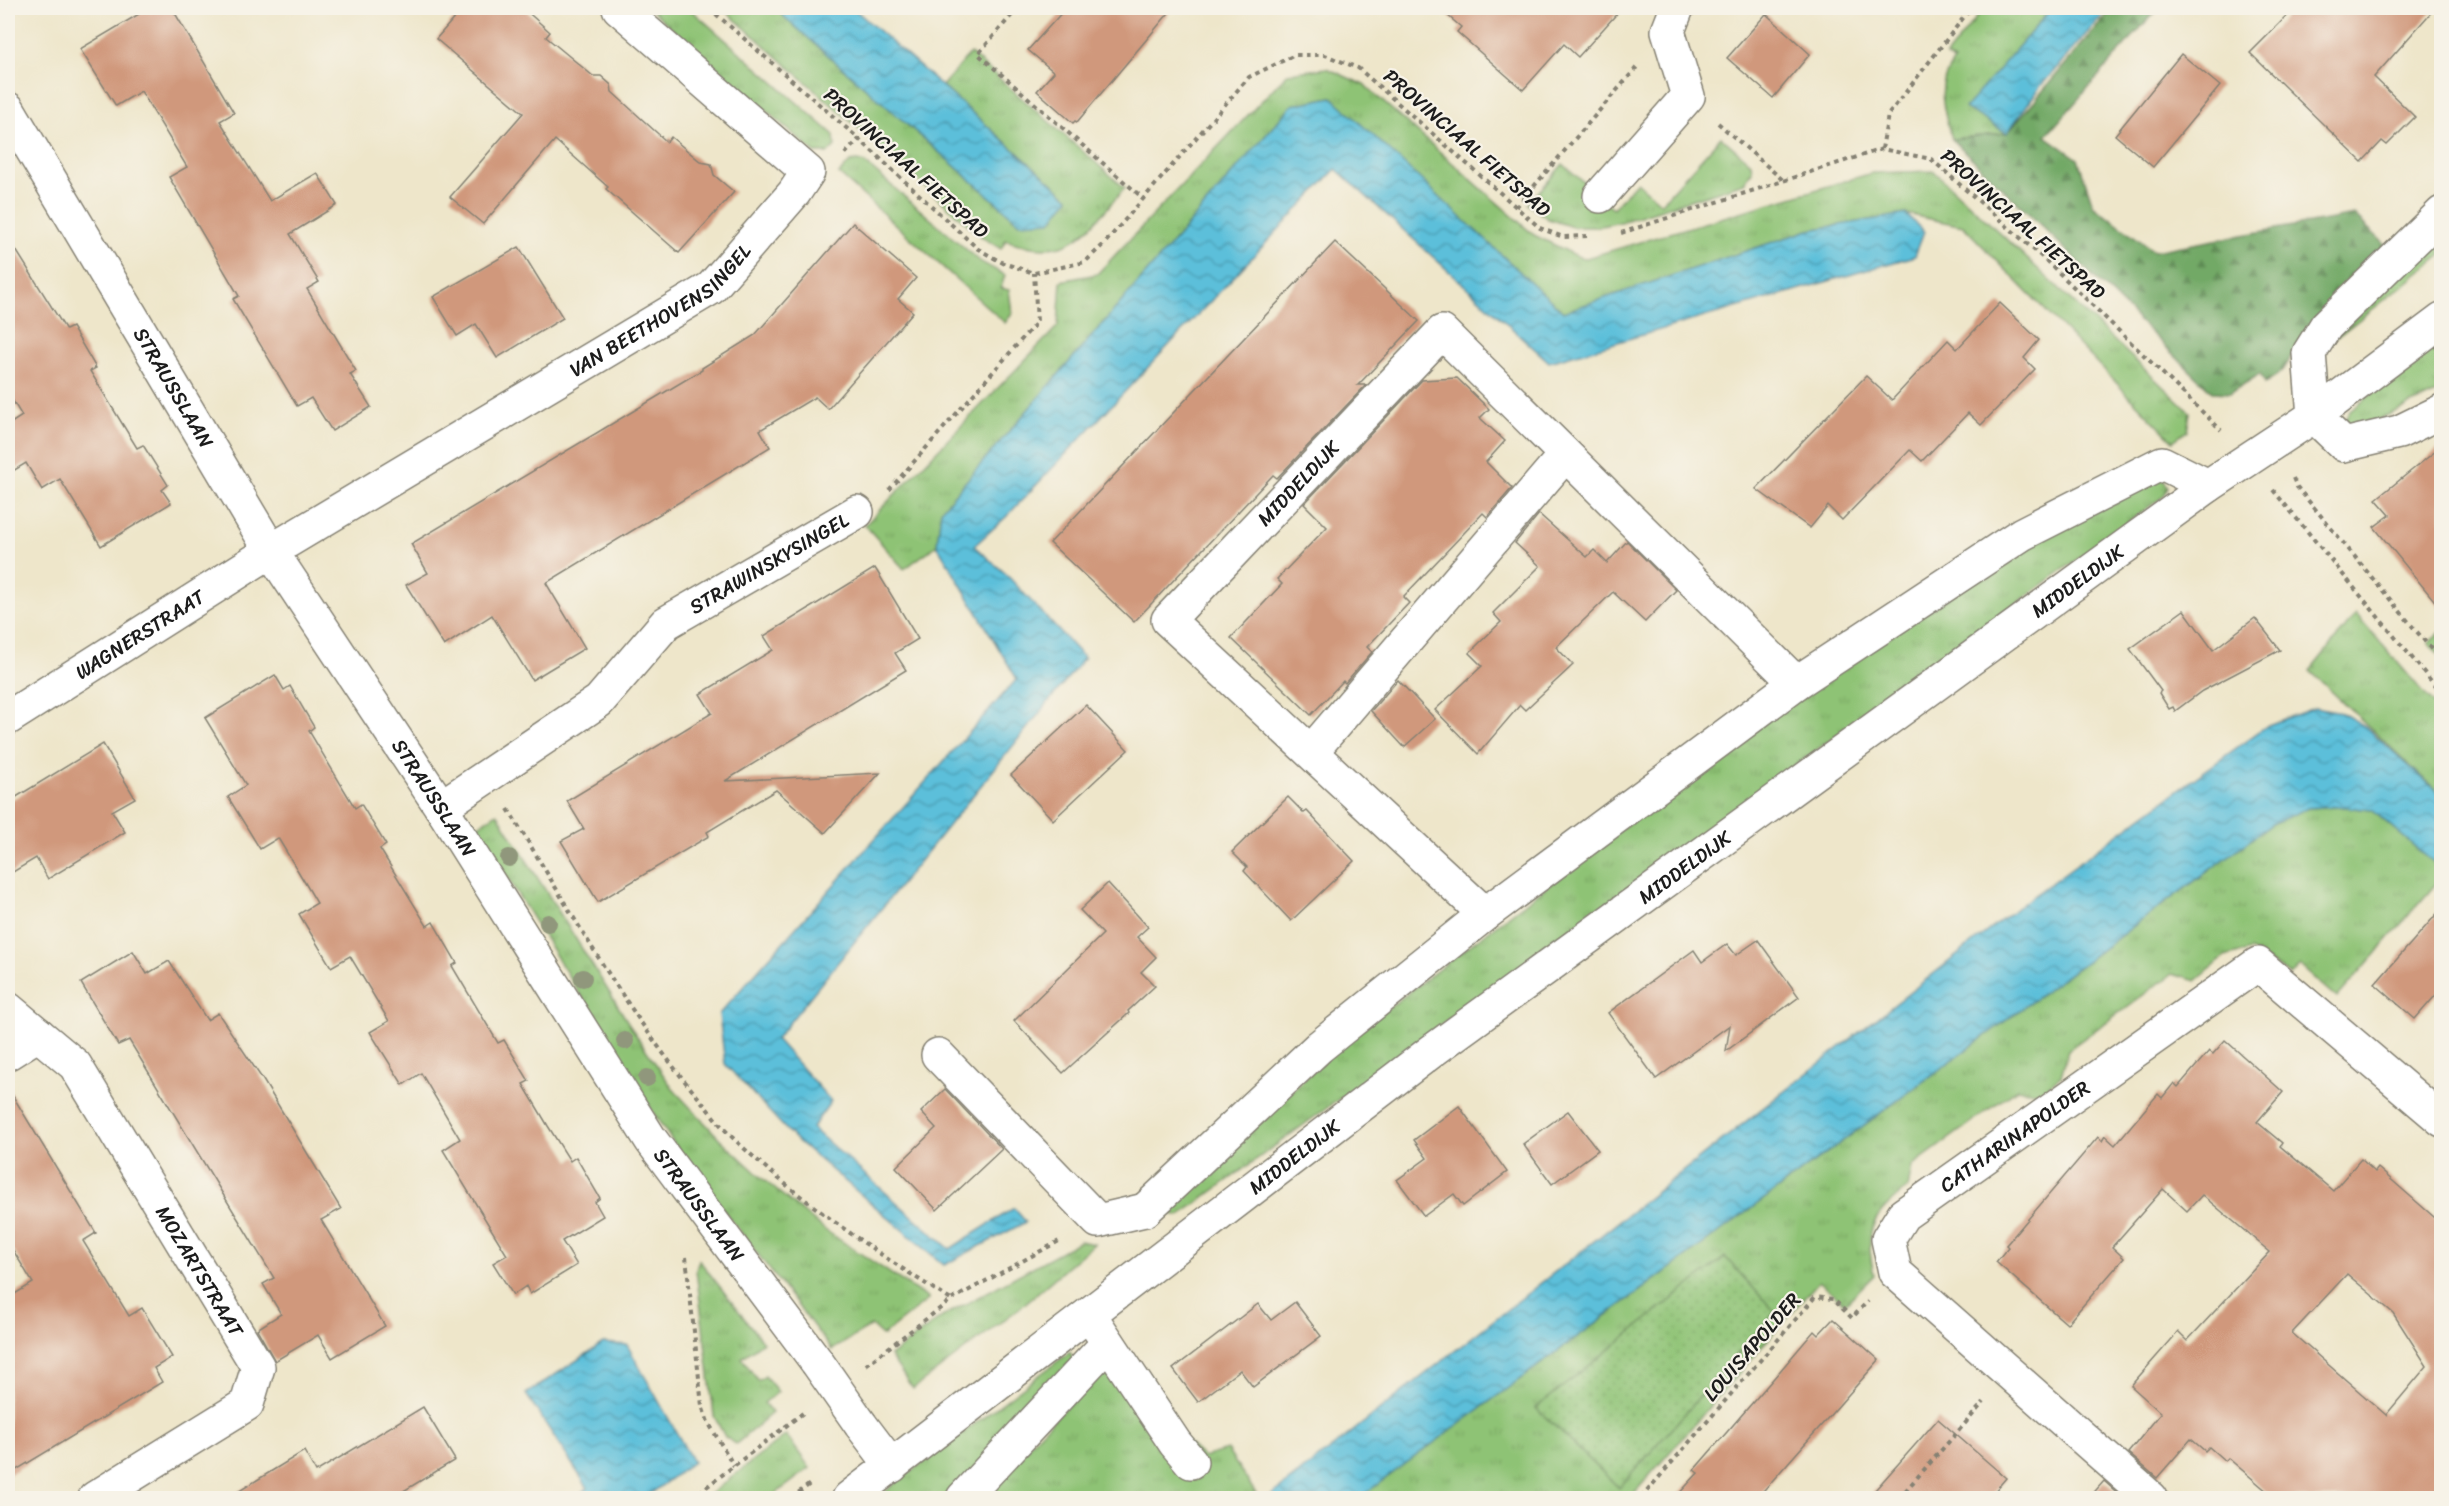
<svg xmlns="http://www.w3.org/2000/svg" width="2449" height="1506" font-family="Sriracha,sans-serif">
<defs>
<pattern id="grass-tufts" width="24" height="20" patternUnits="userSpaceOnUse" patternTransform="scale(1.5)"><rect width="24" height="20" fill="#8ec374"/><path d="M3 7l-1-3M5 7V3M7 7l1-3M15 17l-1-3M17 17v-4M19 17l1-3" fill="none" stroke="#7aa764"/></pattern>
<pattern id="forest-firs" width="22" height="20" patternUnits="userSpaceOnUse" patternTransform="scale(1.5)"><rect width="22" height="20" fill="#72a966"/><path d="M5 1l3.5 6h-7zM16 11l3.5 6h-7z" fill="#5d8953"/></pattern>
<pattern id="park-dots" width="8" height="8" patternUnits="userSpaceOnUse" patternTransform="scale(1.5)"><rect width="8" height="8" fill="#8ec374"/><path d="M2 2h.1M6 6h.1" fill="none" stroke="#7aa764" stroke-width="1.8" stroke-linecap="round"/></pattern>
<pattern id="water-waves" width="16" height="10" patternUnits="userSpaceOnUse" patternTransform="scale(1.5)"><rect width="16" height="10" fill="#5cbfda"/><path d="M0 5q4-4 8 0t8 0" fill="none" stroke="#4b9ab0"/></pattern>
</defs>
<rect width="100%" height="100%" fill="#f7f3e8"/>
<filter id="ink" filterUnits="userSpaceOnUse"><feTurbulence type="fractalNoise" baseFrequency=".0167" numOctaves="2"/><feDisplacementMap in="SourceGraphic" scale="12" xChannelSelector="R" yChannelSelector="G"/><feConvolveMatrix kernelMatrix="1 2 1 2 8 2 1 2 1" color-interpolation-filters="sRGB"/></filter>
<filter id="wash" filterUnits="userSpaceOnUse"><feTurbulence type="fractalNoise" baseFrequency=".008" numOctaves="4" result="noise"/><feDisplacementMap in="SourceGraphic" scale="24" xChannelSelector="R" yChannelSelector="G"/><feGaussianBlur stdDeviation="1.35" result="paint"/><feColorMatrix in="noise" values="0 0 0 0 0 0 0 0 0 0 0 0 0 0 0 0 0 1.4 0 .05"/><feComposite in="paint" operator="in"/></filter>
<g filter="url(#wash)">
<rect width="100%" height="100%" fill="#eee6ca"/>
<g fill="url(#grass-tufts)" stroke="#557048" stroke-width="1.5">
<polygon points="649,8 689,8 834,135 835,146 828,153 815,153"/>
<path d="M722,8H774L1020,223L1069,198L942,86L970,53L1125,188C1085,232 1071,264 1006,240L1001,249L983,238Z"/>
<path d="M1984,8H2052L1966,108L2007,133L1952,139C1944,110 1934,87 1954,61L1946,56Z"/>
<polygon points="1327,68 1364,85 1534,235 1583,259 1872,173 1934,171 2190,412 2187,431 2173,441 1963,226 1906,214 1809,230 1563,312 1331,97 1292,105 941,510 937,545 904,569 865,525 1058,326 1061,281 1097,274 1288,73"/>
<polygon points="1721,137 1751,163 1752,171 1744,183 1621,222 1596,227 1572,227 1548,219 1528,204 1563,164 1613,208 1637,182 1661,203"/>
<polygon points="857,161 865,163 981,262 1005,275 1001,288 1009,290 1012,313 1005,323 839,174 850,162"/>
<polygon points="2441,233 2441,256 2324,347"/>
<polygon points="2441,340 2441,391 2350,432 2344,422 2350,411"/>
<polygon points="2163,478 2168,487 2164,496 1179,1216 1172,1214 1170,1206 1338,1047 1744,734 2063,521"/>
<polygon points="2356,614 2441,713 2441,795 2310,671"/>
<polygon points="2441,632 2441,657 2429,642"/>
<path d="M2336,806L2372,810L2441,869V878L2337,998L2300,966L2290,975L2250,950L2225,957L2196,981L2172,974L2068,1050L2061,1076L2039,1093L2017,1089L1912,1166L1908,1188C1871,1216 1864,1230 1874,1275L1845,1304L1819,1281L1630,1498H1359L2272,824L2308,808Z"/>
<polygon points="497,813 636,1035 673,1089 720,1139 764,1180 825,1230 929,1299 882,1336 871,1326 832,1350 688,1164 654,1114 476,827"/>
<polygon points="1080,1241 1094,1244 1021,1307 913,1389 890,1356 942,1317"/>
<polygon points="699,1260 763,1342 742,1358 758,1381 765,1376 778,1392 764,1403 772,1413 736,1444 725,1437 714,1416 696,1270"/>
<polygon points="1070,1352 1073,1359 950,1498 876,1498"/>
<polygon points="1107,1369 1203,1457 1227,1450 1259,1498 977,1498 1098,1374"/>
<polygon points="786,1435 810,1468 770,1498 705,1498"/>
</g>
<polygon fill="url(#forest-firs)" stroke="#476241" stroke-width="1.5" points="2113,8 2158,8 2046,136 2078,159 2093,205 2154,251 2354,215 2389,248 2306,333 2282,372 2265,383 2260,374 2230,393 2212,392 1952,139 2007,133"/>
<polygon fill="url(#park-dots)" stroke="#557048" stroke-width="1.5" points="1725,1257 1775,1312 1619,1488 1536,1408"/>
<g fill="url(#water-waves)" stroke="#3c6e7b" stroke-width="1.5">
<polygon points="774,8 853,8 1069,198 1051,221 1020,223"/>
<polygon points="2052,8 2109,8 2040,87 2007,133 1965,108"/>
<polygon points="1332,97 1563,312 1809,230 1906,214 1924,232 1915,256 1549,362 1336,169 1006,517 974,546 1005,573 1084,658 776,1039 831,1101 812,1128 950,1249 1014,1208 1026,1222 944,1265 794,1138 725,1064 719,1014 1017,679 937,545 941,510 1292,105"/>
<polygon points="2314,708 2342,713 2365,726 2441,795 2441,869 2372,810 2336,806 2308,808 2272,824 1359,1498 1268,1498 2022,904 2268,725"/>
<polygon points="603,1343 627,1345 693,1462 645,1498 574,1498 588,1488 526,1394"/>
</g>
<g id="blocks">
<g fill="#d0987b" fill-rule="evenodd">
<polygon points="149,8 172,8 234,113 220,121 270,201 317,173 337,205 290,234 319,282 307,289 356,371 350,374 371,407 332,431 311,398 297,406 233,299 239,296 169,177 187,167 141,91 116,106 80,49"/>
<polygon points="463,8 523,8 550,32 546,37 593,76 601,76 611,85 612,92 667,142 671,137 701,162 711,164 714,175 734,192 679,253 606,189 608,187 555,140 483,224 450,197 523,113 436,39"/>
<polygon points="1066,8 1173,8 1077,122 1075,121 1073,123 1037,91 1054,72 1028,50"/>
<polygon points="1439,8 1622,8 1578,57 1564,44 1523,90 1457,32 1461,27"/>
<polygon points="2295,8 2435,8 2374,77 2415,117 2387,145 2382,141 2362,162 2250,53"/>
<polygon points="1766,14 1810,54 1773,98 1727,58"/>
<polygon points="2181,54 2220,86 2153,167 2115,135"/>
<polygon points="853,223 916,278 898,299 913,312 828,409 815,397 760,430 770,447 546,583 585,648 555,666 532,680 492,615 444,646 406,585 428,573 411,544 702,370 702,368 755,335"/>
<polygon points="8,237 66,330 72,327 96,368 90,371 137,448 143,445 168,485 162,490 171,503 101,546 60,479 42,490 26,463 8,474 8,425 22,416 8,393"/>
<polygon points="1335,242 1419,321 1358,385 1366,385 1277,478 1273,475 1134,622 1050,543"/>
<polygon points="519,247 563,318 497,358 476,324 457,336 433,297"/>
<polygon points="2000,303 2039,340 2024,358 2035,369 1981,425 1968,413 1922,461 1910,450 1842,520 1828,506 1810,528 1756,489 1866,376 1892,400 1948,340 1957,349"/>
<polygon points="1457,378 1489,409 1480,418 1505,441 1486,462 1512,488 1487,517 1483,513 1403,597 1409,603 1367,647 1372,652 1345,683 1343,681 1311,715 1231,638 1282,584 1277,579 1327,527 1304,504 1422,380"/>
<polygon points="2442,446 2442,610 2374,527 2390,515 2376,499"/>
<polygon points="1539,514 1587,557 1594,550 1607,563 1627,541 1676,590 1645,622 1613,592 1556,647 1573,665 1525,710 1520,705 1478,754 1435,710 1482,666 1469,653 1501,622 1493,613 1540,566 1515,543"/>
<polygon points="875,568 918,639 895,653 906,670 725,781 880,773 825,833 776,790 707,832 709,836 598,902 561,841 584,829 567,801 712,713 700,694 773,650 764,636"/>
<polygon points="2184,610 2213,650 2255,618 2280,650 2202,691 2175,711 2173,707 2169,709 2159,693 2161,691 2130,649"/>
<polygon points="275,675 284,690 290,686 314,727 309,731 355,808 361,804 386,845 380,849 427,926 433,922 457,963 452,966 498,1043 504,1040 529,1081 523,1084 548,1126 570,1161 576,1157 600,1198 595,1202 603,1216 562,1241 577,1265 530,1294 526,1286 513,1295 493,1263 507,1255 443,1150 460,1139 421,1073 403,1085 370,1032 389,1021 350,956 331,967 299,914 317,903 298,871 278,838 260,849 228,797 246,785 205,718"/>
<polygon points="1398,680 1435,719 1404,747 1371,711"/>
<polygon points="1086,705 1128,750 1053,820 1011,775"/>
<polygon points="103,744 135,798 112,811 125,832 48,879 36,858 8,875 8,802"/>
<polygon points="1288,797 1304,813 1307,811 1354,861 1291,921 1244,871 1247,867 1232,852"/>
<polygon points="1108,883 1148,927 1137,937 1156,957 1141,972 1155,986 1128,1011 1129,1013 1063,1073 1014,1021 1103,934 1080,910"/>
<polygon points="2442,908 2442,988 2415,1019 2375,984"/>
<polygon points="1758,940 1799,997 1726,1051 1730,1025 1656,1079 1608,1013 1694,950 1702,962 1727,944 1736,955"/>
<polygon points="133,951 147,974 169,961 207,1020 218,1013 263,1080 341,1209 321,1220 385,1326 332,1358 318,1335 275,1361 257,1329 281,1314 263,1284 274,1278 129,1040 118,1045 81,983"/>
<path d="M2225,1040L2283,1092L2257,1122L2282,1143L2280,1146L2333,1191L2361,1159L2375,1172L2378,1168L2442,1224V1498H2275L2228,1458L2225,1461L2209,1447L2205,1451L2191,1439L2157,1478L2128,1453L2161,1413L2131,1386L2134,1382L2178,1332L2187,1341L2270,1252L2202,1195L2187,1211L2163,1189L2112,1247L2124,1258L2067,1324L1996,1262L2008,1247L2006,1245L2098,1137L2102,1141L2105,1136L2115,1145L2158,1094L2162,1098L2174,1083L2178,1087L2209,1051L2213,1054ZM2347,1274L2393,1313L2427,1366L2386,1415L2292,1333Z"/>
<polygon points="8,1088 96,1233 83,1241 129,1316 142,1308 172,1357 154,1368 162,1382 8,1475 8,1298 33,1283 8,1242"/>
<polygon points="945,1089 1002,1149 937,1210 896,1167 936,1128 921,1112"/>
<polygon points="1459,1106 1507,1172 1463,1206 1454,1194 1424,1216 1397,1180 1427,1158 1414,1140"/>
<polygon points="1568,1111 1598,1150 1552,1184 1523,1144"/>
<polygon points="1295,1302 1321,1336 1253,1387 1240,1370 1198,1402 1173,1369 1258,1304 1271,1320"/>
<polygon points="1833,1319 1879,1360 1757,1498 1675,1498 1698,1473 1694,1470 1780,1371 1814,1331 1818,1335"/>
<polygon points="423,1407 455,1460 392,1498 228,1498 304,1451 316,1472"/>
<polygon points="1938,1419 2006,1478 1989,1498 1868,1498"/>
<polygon points="2104,1481 2123,1498 2089,1498"/>
</g>
</g>
</g>
<g filter="url(#ink)">
<use href="#blocks" fill-opacity="0" stroke="#858173" stroke-width="1.5"/>
<g fill="none" stroke-linecap="round" stroke-linejoin="round">
<defs>
<g id="minor">
<path id="s1" d="M8,109L271,551L441,807L651,1140L817,1362"/>
<polyline points="1600,196 1688,96 1668,31 1677,8"/>
<polyline points="2442,213 2326,326 2309,353 2314,416 2344,445 2399,432 2442,411"/>
<path id="s2" d="M8,718L271,551L711,288L794,193L808,172L619,8"/>
<polyline points="1311,752 1565,455"/>
<path id="s3" d="M441,807L599,701L666,623L857,512"/>
<path id="s4" d="M1485,914L1168,620L1442,332L1796,683"/>
<path id="s5" d="M8,1009L75,1065L258,1367L247,1404L95,1498"/>
<polyline points="8,1053 38,1034"/>
<polyline points="938,1055 1098,1221 1145,1210"/>
<polyline points="1145,1210 1319,1047 1485,914 1702,753 1796,683 2022,534 2162,463 2208,486"/>
<polyline points="1097,1326 1175,1443 1191,1462"/>
<polyline points="861,1425 892,1466"/>
<path id="s6" d="M849,1498L1432,1051L2208,486L2314,416L2442,320"/>
<polyline points="963,1498 1108,1343"/>
<path id="s7" d="M2151,1498L1895,1272L1888,1239L1903,1215L2258,964L2442,1120"/>
</g>
</defs>
<use href="#minor" stroke="#858173" stroke-width="36"/>
<g stroke="#858173" stroke-width="4" stroke-dasharray="4.5 4.5" stroke-linecap="butt">
<polyline points="709,8 859,139 978,249 1003,263 1034,273 1085,262 1104,244 1249,77 1295,55 1325,55 1358,68 1540,228 1563,237 1587,236"/>
<polyline points="1018,8 978,54 1144,199"/>
<polyline points="1718,123 1784,181"/>
<polyline points="1882,149 1888,115 1971,8"/>
<polyline points="845,154 859,139"/>
<polyline points="1516,207 1637,67"/>
<polyline points="1621,233 1882,149 1931,159 2051,265 2221,430"/>
<polyline points="2293,478 2297,487 2442,662"/>
<polyline points="889,490 1037,322 1034,273"/>
<polyline points="2273,490 2442,694"/>
<path d="M508,809C567,904 621,1004 692,1090C706,1106 718,1124 733,1138C799,1201 874,1251 951,1300"/>
<polyline points="686,1257 702,1406 708,1422 734,1466"/>
<polyline points="866,1365 951,1300 1061,1240"/>
<polyline points="692,1498 803,1413"/>
<polyline points="791,1498 810,1484"/>
<polyline points="1641,1498 1815,1297 1833,1299 1852,1318 1868,1301"/>
<polyline points="1899,1498 1984,1402"/>
</g>
<use href="#minor" stroke="#fff" stroke-width="33"/>
<defs>
<polyline id="minor-bridge" points="817,1362 861,1425"/>
</defs>
<use href="#minor-bridge" stroke="#858173" stroke-width="36" stroke-linecap="butt"/>
<use href="#minor-bridge" stroke="#fff" stroke-width="33"/>
</g>
<g fill="#90977b">
<circle cx="509" cy="858" r="9"/>
<circle cx="548" cy="923" r="9"/>
<circle cx="583" cy="978" r="9"/>
<circle cx="625" cy="1041" r="9"/>
<circle cx="647" cy="1078" r="9"/>
</g>
</g>
<g text-anchor="middle" dominant-baseline="central" stroke-width="4.5" stroke-linejoin="round" paint-order="stroke">
<g font-size="20" fill="#1c1c1c" stroke="#f7f3e8">
<text transform="translate(1467 143) rotate(41)">PROVINCIAAL FIETSPAD</text>
<text transform="translate(906 163) rotate(42)">PROVINCIAAL FIETSPAD</text>
<text transform="translate(2023 224) rotate(42)">PROVINCIAAL FIETSPAD</text>
<text stroke="none"><textPath href="#s2" startOffset="770">VAN BEETHOVENSINGEL</textPath></text>
<text stroke="none"><textPath href="#s1" startOffset="324">STRAUSSLAAN</textPath></text>
<text stroke="none"><textPath href="#s4" startOffset="621">MIDDELDIJK</textPath></text>
<text stroke="none"><textPath href="#s3" startOffset="412">STRAWINSKYSINGEL</textPath></text>
<text stroke="none"><textPath href="#s6" startOffset="1533">MIDDELDIJK</textPath></text>
<text stroke="none"><textPath href="#s2" startOffset="156">WAGNERSTRAAT</textPath></text>
<text stroke="none"><textPath href="#s1" startOffset="810">STRAUSSLAAN</textPath></text>
<text stroke="none"><textPath href="#s6" startOffset="1047">MIDDELDIJK</textPath></text>
<text stroke="none"><textPath href="#s7" startOffset="540">CATHARINAPOLDER</textPath></text>
<text stroke="none"><textPath href="#s6" startOffset="561">MIDDELDIJK</textPath></text>
<text stroke="none"><textPath href="#s1" startOffset="1296">STRAUSSLAAN</textPath></text>
<text stroke="none"><textPath href="#s5" startOffset="328">MOZARTSTRAAT</textPath></text>
<text transform="translate(1752 1347) rotate(-49)">LOUISAPOLDER</text>
</g>
</g>
<rect width="2449" height="1506" fill="none" stroke="#f7f3e8" stroke-width="30"/>
</svg>
